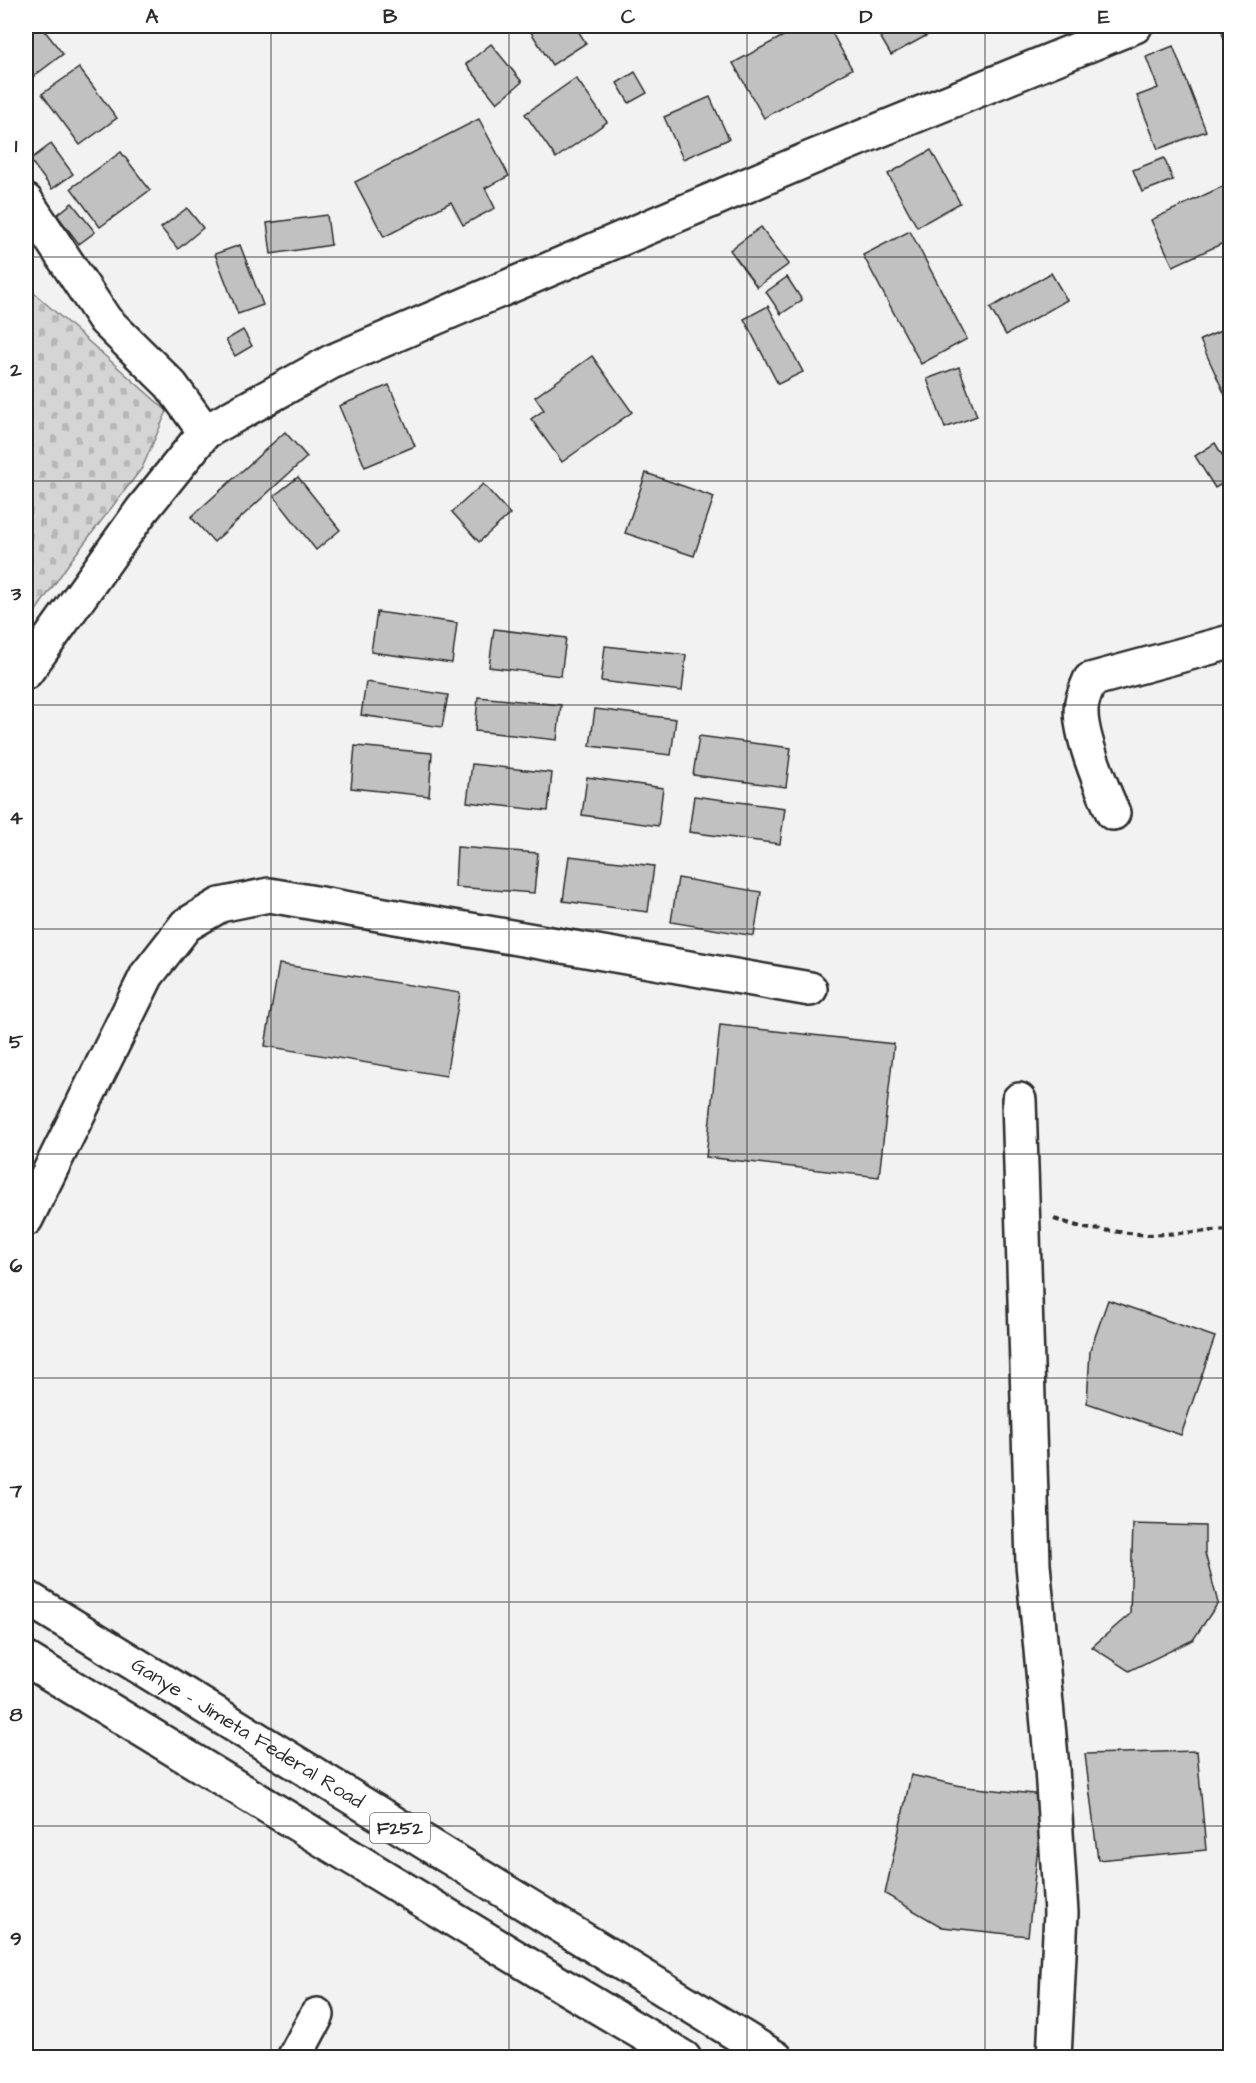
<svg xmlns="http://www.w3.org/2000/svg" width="1256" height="2083" font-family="'Architects Daughter',sans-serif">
<defs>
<pattern id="cemetery-stones" width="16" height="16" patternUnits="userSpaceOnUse" patternTransform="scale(1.5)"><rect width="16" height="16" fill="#d5d5d5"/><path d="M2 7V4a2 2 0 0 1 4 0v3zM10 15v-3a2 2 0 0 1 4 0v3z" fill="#b7b7b7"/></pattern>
</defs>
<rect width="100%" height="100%" fill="#f2f2f2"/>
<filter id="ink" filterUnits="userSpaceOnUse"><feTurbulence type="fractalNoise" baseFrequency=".0167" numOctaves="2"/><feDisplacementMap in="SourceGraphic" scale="12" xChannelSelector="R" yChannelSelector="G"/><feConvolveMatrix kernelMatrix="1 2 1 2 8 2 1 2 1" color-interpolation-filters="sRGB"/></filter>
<g filter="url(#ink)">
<polygon fill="url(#cemetery-stones)" stroke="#808080" stroke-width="1.5" points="26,286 167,411 142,468 72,559 26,625"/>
<g fill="#c1c1c1" stroke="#2b2b2b" stroke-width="1.5">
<polygon points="26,26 41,26 63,54 30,79 26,73"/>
<polygon points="527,26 575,26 586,43 552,65"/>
<polygon points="802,26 828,26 852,69 764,118 733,63"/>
<polygon points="874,26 944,26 891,55"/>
<polygon points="1230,30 1230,55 1222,33"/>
<polygon points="491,44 522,82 497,103 466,64"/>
<polygon points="1173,46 1206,131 1158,149 1137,96 1158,88 1146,57"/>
<polygon points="79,68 117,118 80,145 42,94"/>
<polygon points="635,72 647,93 629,103 617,83"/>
<polygon points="576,78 607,122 556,158 525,114"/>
<polygon points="710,97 729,139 683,159 664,117"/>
<polygon points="479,119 509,176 485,188 495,208 463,225 451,202 384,237 355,182"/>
<polygon points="51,144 73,174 52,189 30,160"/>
<polygon points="931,150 960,203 917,227 888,174"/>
<polygon points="121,152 150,190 100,227 71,188"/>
<polygon points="1164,158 1173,180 1142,192 1133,170"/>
<polygon points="1230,183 1230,240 1173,266 1151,220"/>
<polygon points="72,203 95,232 79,244 57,215"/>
<polygon points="187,208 203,228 178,249 161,228"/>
<polygon points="327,215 331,245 271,254 267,223"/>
<polygon points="761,227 789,264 757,287 730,250"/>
<polygon points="910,231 967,339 921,364 863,255"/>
<polygon points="240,245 263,305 238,314 215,254"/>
<polygon points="1051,273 1067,300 1006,335 990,308"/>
<polygon points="787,277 802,300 781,314 766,292"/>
<polygon points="768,306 803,372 778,384 744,319"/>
<polygon points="1230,327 1230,406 1200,340"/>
<polygon points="243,330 252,346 235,356 226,340"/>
<polygon points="592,356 632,412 562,462 531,419 544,410 535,397"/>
<polygon points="959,367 977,416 945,428 927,379"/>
<polygon points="389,385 415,446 365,467 339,406"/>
<polygon points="285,432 307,457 214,542 191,517"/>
<polygon points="1215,443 1230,468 1230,479 1215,488 1195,456"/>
<polygon points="646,473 714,497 694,556 625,533"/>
<polygon points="298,477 340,530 316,550 274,496"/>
<polygon points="483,484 510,514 479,542 452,512"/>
<polygon points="377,612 457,623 452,663 371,652"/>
<polygon points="494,629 566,638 561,676 489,667"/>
<polygon points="605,646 686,655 682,691 601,681"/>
<polygon points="366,682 448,695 442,727 361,715"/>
<polygon points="478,697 561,705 557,740 475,731"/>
<polygon points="595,709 676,719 671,755 590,746"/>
<polygon points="699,736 791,748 786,787 693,775"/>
<polygon points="355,746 432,753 429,796 351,788"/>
<polygon points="472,764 552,773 548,811 467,802"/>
<polygon points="587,777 663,788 658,826 582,815"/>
<polygon points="694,796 785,808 780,844 689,832"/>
<polygon points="457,847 538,853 534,893 455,887"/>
<polygon points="569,856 654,866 648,912 563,901"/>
<polygon points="678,878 761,892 754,936 671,922"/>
<polygon points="279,964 460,993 446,1076 265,1046"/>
<polygon points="720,1025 894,1044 879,1177 706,1157"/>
<polygon points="1108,1300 1215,1337 1181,1435 1087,1403 1090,1351"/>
<polygon points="1133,1524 1205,1526 1205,1553 1218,1603 1193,1640 1129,1671 1092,1647 1130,1614"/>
<polygon points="1197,1751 1206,1850 1098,1860 1085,1754"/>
<polygon points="911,1775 966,1787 1044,1795 1028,1936 942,1927 885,1894"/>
</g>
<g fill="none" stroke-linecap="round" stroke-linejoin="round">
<defs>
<g id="street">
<polyline points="26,201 105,320 171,385 205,432"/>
<polyline points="26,672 142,510 205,432 331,362 811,158 1135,26"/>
<path d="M1113,813C1102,788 1076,728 1082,702C1084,694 1087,687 1090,680L1230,642"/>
<polyline points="1019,1100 1033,1564 1052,1768 1061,1913 1054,2058"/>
<polyline points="26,1219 147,975 186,925 220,905 269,895 810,989"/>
<polyline points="294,2058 317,2015"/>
</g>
<g id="primary">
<path id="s1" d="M26,1597L776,2058"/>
<polyline points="26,1659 563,1986 684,2058"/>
</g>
</defs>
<use href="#street" stroke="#2b2b2b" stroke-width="38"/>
<use href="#primary" stroke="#2b2b2b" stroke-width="38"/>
<polyline stroke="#2b2b2b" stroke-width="4" stroke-dasharray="6 4.5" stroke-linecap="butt" points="1054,1219 1084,1228 1147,1235 1230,1230"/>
<use href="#street" stroke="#fff" stroke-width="33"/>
<use href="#primary" stroke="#fff" stroke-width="33"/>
</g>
</g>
<path fill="none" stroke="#2b2b2b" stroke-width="1.5" stroke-opacity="0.55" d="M271,26V2058M509,26V2058M747,26V2058M985,26V2058M26,257H1230M26,481H1230M26,705H1230M26,929H1230M26,1154H1230M26,1378H1230M26,1602H1230M26,1826H1230"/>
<g text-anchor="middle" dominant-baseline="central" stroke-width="4.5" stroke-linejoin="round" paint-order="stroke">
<rect fill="#fff" stroke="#6b6b6b" stroke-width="1.5" x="370" y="1813" width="60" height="30" rx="4.5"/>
<g font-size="18" font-weight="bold" fill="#2b2b2b">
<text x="400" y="1828">F252</text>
</g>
<g font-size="20" fill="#2b2b2b" stroke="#fff">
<text stroke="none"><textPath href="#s1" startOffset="260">Ganye - Jimeta Federal Road</textPath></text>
</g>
</g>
<rect width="1256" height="2083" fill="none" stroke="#fff" stroke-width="66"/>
<rect x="33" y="33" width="1190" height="2017" fill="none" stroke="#2b2b2b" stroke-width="2"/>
<g font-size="20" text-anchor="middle" font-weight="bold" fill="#2b2b2b">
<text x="152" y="23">A</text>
<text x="390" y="23">B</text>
<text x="628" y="23">C</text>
<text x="866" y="23">D</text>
<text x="1104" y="23">E</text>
<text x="16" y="152">1</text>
<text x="16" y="376">2</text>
<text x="16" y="600">3</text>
<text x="16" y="824">4</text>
<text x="16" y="1048">5</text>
<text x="16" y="1272">6</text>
<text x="16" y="1497">7</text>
<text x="16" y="1721">8</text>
<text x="16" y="1945">9</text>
</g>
</svg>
